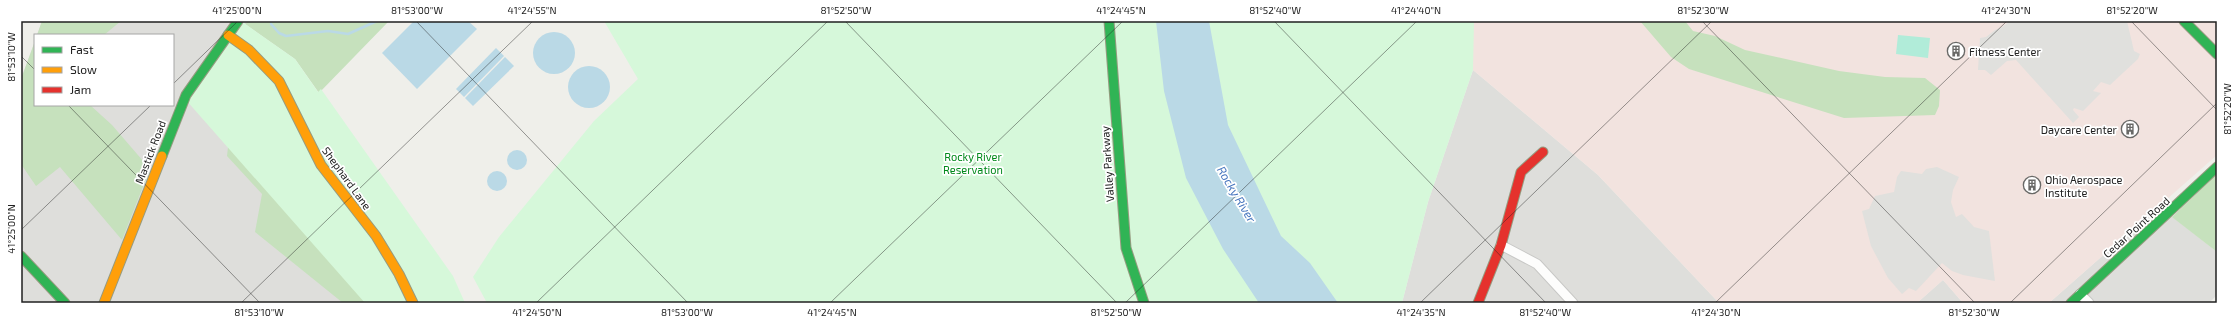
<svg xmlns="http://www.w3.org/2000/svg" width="2238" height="324" font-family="'Exo 2',sans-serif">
<rect width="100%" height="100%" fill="#efefea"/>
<g fill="#dededb">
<polygon points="42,21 323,21 295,59 241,21 365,303 21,303 21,79 35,41 35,105 173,105 173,35 37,35"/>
<polygon points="1473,70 1598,175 1719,303 1402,303 1428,202"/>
<polygon points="2159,206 2217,252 2217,295 2209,303 2049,303"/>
<polygon points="1943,280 1963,303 1917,303"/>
</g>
<polygon fill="#f2e3df" points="1472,21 2217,21 2217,155 2049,303 1963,303 1943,280 1917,303 1719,303 1598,175 1473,70"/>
<g fill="#c6e1bd">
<polygon points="42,21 121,21 104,35 37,35"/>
<polygon points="248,21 389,21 319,93 295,59 245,24"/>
<polygon points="1640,21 1685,21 1693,31 1715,36 1745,50 1839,71 1885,77 1925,78 1940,90 1939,106 1935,115 1844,118 1689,69 1671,57"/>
<polygon points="35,41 35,105 90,105 112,125 150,169 122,240 60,167 36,186 21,164 21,79"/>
<polygon points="231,122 403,303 343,303 255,232 262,194 227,156"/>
<polygon points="2217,174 2217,252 2172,217"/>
</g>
<g fill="#d6f8da">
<polygon points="241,21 295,59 318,92 321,89 453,276 465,303 365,303 186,100"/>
<polygon points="604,21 1474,21 1473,70 1428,202 1402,303 487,303 473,277 499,237 594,121 638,79"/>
</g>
<polygon fill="#b1ecd9" points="1898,35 1930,38 1928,58 1896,54"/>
<g fill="#e0e0dd">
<polygon points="2010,21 2127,21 2134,51 2140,54 2138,59 2110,85 2101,82 2093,91 2101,93 2083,111 2074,108 2073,110 2079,117 2073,123 2016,60 2007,61 1991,75 1985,70 1978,70 1980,38 1986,37 1995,30 2002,27"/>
<polygon points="1937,167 1959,177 1953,190 1951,202 1956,217 1962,214 1974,227 1989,231 1995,281 1963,275 1952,271 1942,263 1916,291 1909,288 1902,294 1888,278 1871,246 1862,211 1869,209 1875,196 1894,192 1897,177 1901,171 1922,174 1926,169"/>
</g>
<g fill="#bad9e6">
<polygon points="414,21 468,21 477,29 417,89 382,53"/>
<polygon points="1156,21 1209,21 1228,125 1281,236 1310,263 1338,303 1259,303 1223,249 1186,178 1164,91"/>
<circle cx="554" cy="53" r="21"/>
<polygon points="496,48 504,56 464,97 456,89"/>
<polygon points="505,57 514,66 473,106 465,98"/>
<circle cx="589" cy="87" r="21"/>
<circle cx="517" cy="160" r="10"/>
<circle cx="497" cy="181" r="10"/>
</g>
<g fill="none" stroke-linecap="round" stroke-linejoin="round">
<polyline stroke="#bad9e6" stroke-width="2.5" points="271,24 279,33 286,36 328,31 348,34 377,21"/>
<defs>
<g id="street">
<polyline points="1501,245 1537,264 1573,303"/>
<polyline points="2080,294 2089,303"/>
</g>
<g id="fast">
<polyline points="1109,21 1126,248 1144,303"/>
<polyline points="2184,21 2217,54"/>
<polyline points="162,156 186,95 238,21"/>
<polyline points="21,256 65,303"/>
<polyline points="2071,303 2217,167"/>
</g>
<g id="slow">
<polyline points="228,35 249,50 279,81 321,165 376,236 399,274 413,303"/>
<polyline points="104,303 162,156"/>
</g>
<polyline id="jam" points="1478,303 1501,245 1521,172 1543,152"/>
</defs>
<use href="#street" stroke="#c8c8c6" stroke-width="11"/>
<use href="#fast" stroke="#969b80" stroke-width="11"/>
<use href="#slow" stroke="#969b80" stroke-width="11"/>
<use href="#jam" stroke="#969b80" stroke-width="11"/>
<use href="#street" stroke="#fdfdfc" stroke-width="9"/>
<use href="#fast" stroke="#30b455" stroke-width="9"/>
<use href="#slow" stroke="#ff9f0a" stroke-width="9"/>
<use href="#jam" stroke="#e5322d" stroke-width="9"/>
</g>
<path fill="none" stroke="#212121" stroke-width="1" stroke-opacity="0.45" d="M416,21L688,303M845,21L1117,303M1274,21L1546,303M1702,21L1975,303M2131,21L2217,110M21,56L35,70M173,84L238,21M68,105L260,303M21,230L151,105M241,303L533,21M536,303L828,21M830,303L1123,21M1125,303L1417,21M1420,303L1712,21M1715,303L2007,21M2010,303L2217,103"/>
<defs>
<symbol id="building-ring" viewBox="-11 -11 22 22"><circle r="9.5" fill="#fff" stroke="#696967" stroke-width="1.5"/><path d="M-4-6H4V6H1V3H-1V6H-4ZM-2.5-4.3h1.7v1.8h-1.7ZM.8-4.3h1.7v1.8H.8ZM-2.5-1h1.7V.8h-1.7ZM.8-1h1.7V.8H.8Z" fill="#696967"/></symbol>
</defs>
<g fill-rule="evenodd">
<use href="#building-ring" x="1946" y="41" width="20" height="20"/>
<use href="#building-ring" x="2120" y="119" width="20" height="20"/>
<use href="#building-ring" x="2022" y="175" width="20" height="20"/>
</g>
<g text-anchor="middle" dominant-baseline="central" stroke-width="3.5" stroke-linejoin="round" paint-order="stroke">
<g font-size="11" fill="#212121" stroke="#fff" text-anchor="start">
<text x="1969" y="51">Fitness Center</text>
<text x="2117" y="129" text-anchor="end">Daycare Center</text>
<text x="2045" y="179">Ohio Aerospace<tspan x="2045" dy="13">Institute</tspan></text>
</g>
<g font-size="11" fill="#212121" stroke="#fff">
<text transform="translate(150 152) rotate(-69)">Mastick Road</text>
<text transform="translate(1107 164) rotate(-94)">Valley Parkway</text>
<text transform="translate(347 178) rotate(54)">Shephard Lane</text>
<text transform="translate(2136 227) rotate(-42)">Cedar Point Road</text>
</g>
<g font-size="11" fill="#01891a" stroke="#fff">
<text x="973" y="156">Rocky River<tspan x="973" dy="13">Reservation</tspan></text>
</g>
<g font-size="12" font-style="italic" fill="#4272bd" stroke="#fff">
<text transform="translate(1237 194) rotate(59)">Rocky River</text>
</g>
</g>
<rect width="2238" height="324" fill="none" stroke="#ffffff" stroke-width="44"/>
<rect x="34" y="34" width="140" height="72" fill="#ffffff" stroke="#a6a6a6"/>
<rect x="42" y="47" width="20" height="6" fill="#30b455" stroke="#a6a6a6"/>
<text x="70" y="54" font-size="12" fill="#212121">Fast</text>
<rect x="42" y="67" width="20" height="6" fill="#ff9f0a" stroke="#a6a6a6"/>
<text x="70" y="74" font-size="12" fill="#212121">Slow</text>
<rect x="42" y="87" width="20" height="6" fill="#e5322d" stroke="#a6a6a6"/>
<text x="70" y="94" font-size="12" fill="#212121">Jam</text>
<rect x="22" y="22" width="2194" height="280" fill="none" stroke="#212121" stroke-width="1.5"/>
<g font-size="10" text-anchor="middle" fill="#212121">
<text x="237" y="14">41°25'00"N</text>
<text x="417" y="14">81°53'00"W</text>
<text x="532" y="14">41°24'55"N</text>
<text x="846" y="14">81°52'50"W</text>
<text x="1121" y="14">41°24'45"N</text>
<text x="1275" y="14">81°52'40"W</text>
<text x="1416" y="14">41°24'40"N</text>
<text x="1703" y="14">81°52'30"W</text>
<text x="2006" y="14">41°24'30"N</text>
<text x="2132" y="14">81°52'20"W</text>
<text transform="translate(11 57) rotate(-90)" y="4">81°53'10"W</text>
<text transform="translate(2227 109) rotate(-90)" y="4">81°52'20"W</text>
<text transform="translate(11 229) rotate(-90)" y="4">41°25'00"N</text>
<text x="259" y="316">81°53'10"W</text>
<text x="537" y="316">41°24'50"N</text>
<text x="687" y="316">81°53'00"W</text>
<text x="832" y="316">41°24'45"N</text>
<text x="1116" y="316">81°52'50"W</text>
<text x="1421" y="316">41°24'35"N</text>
<text x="1545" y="316">81°52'40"W</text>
<text x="1716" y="316">41°24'30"N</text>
<text x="1974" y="316">81°52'30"W</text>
</g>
</svg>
